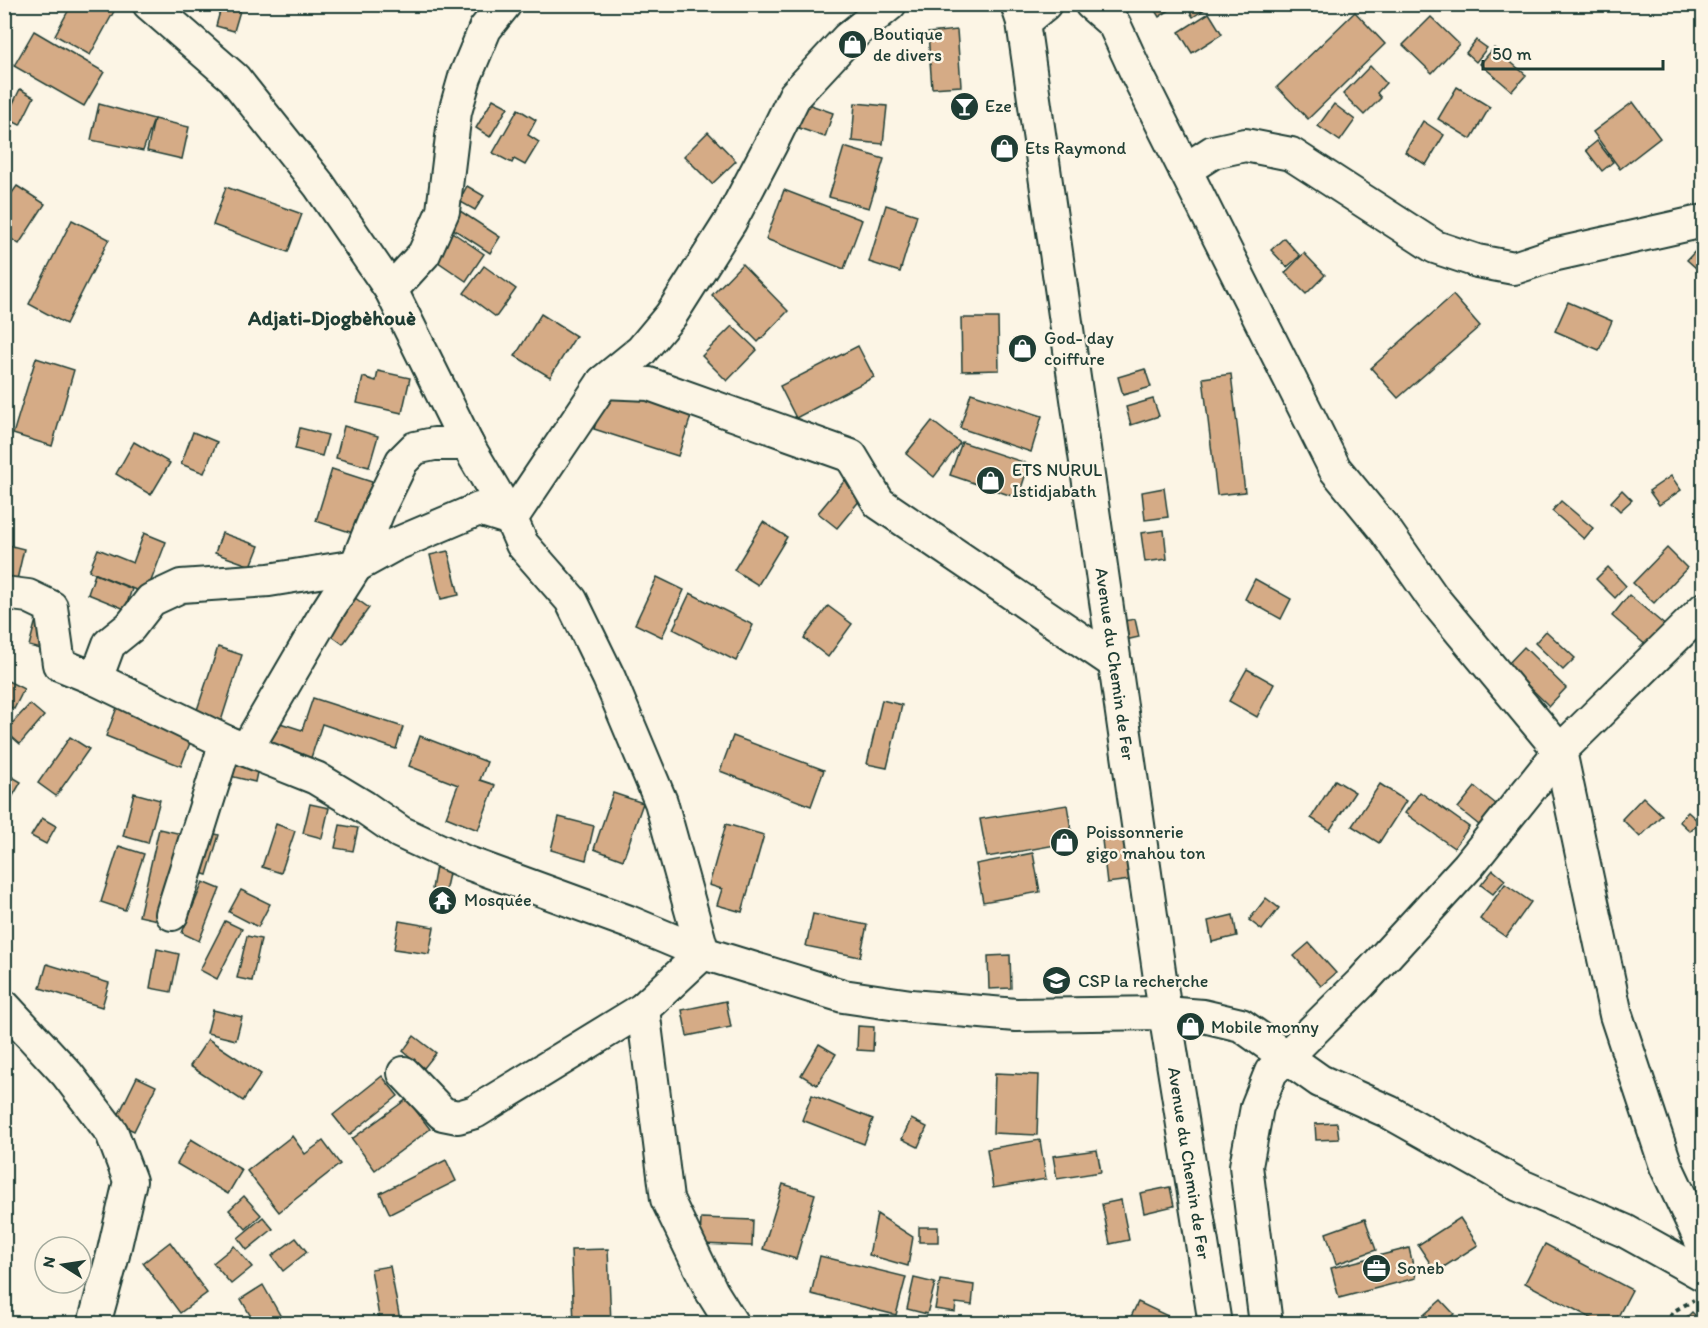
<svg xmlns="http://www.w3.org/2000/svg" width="1708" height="1328" font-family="Itim,sans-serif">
<rect width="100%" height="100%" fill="#fcf5e5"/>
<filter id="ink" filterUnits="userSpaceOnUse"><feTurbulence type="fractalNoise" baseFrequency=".0167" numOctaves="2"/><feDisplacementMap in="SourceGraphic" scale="12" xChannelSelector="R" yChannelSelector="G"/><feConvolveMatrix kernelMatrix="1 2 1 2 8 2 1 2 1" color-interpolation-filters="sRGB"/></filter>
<g filter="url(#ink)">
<g fill="#d5ab86" stroke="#1f3d34" stroke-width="1.5">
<polygon points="72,4 118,4 90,55 55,35"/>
<polygon points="222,4 242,4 234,31 216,26"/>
<polygon points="1151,4 1179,4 1159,17"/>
<polygon points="1185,4 1210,4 1211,5 1193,17"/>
<polygon points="1355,12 1385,44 1308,119 1277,87"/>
<polygon points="1209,13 1222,34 1192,53 1179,32"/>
<polygon points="1431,17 1459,44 1432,73 1403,45"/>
<polygon points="957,30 961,86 932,88 928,33"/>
<polygon points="34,31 104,72 84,106 14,66"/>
<polygon points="1476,40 1487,48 1476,62 1466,53"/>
<polygon points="1494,48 1526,75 1512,91 1480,64"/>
<polygon points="1370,66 1386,83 1377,93 1381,98 1364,115 1343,94"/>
<polygon points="1457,87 1490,107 1471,139 1438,119"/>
<polygon points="20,89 34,97 20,125 6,118"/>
<polygon points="493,99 508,107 490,137 476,128"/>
<polygon points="1633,102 1660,138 1620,169 1593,132"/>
<polygon points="805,103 833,113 825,137 796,127"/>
<polygon points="855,103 887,106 883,144 852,141"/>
<polygon points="99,104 154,119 143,151 91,140"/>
<polygon points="1334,104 1355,120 1340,141 1318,126"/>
<polygon points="518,109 536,120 528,135 539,142 525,165 514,159 512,163 493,153"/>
<polygon points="154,119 189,127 182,159 147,151"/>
<polygon points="1423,121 1444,135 1426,165 1405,152"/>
<polygon points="708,132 736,161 712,184 684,156"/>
<polygon points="1597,141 1613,162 1602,171 1586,150"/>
<polygon points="844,147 884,159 869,208 829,197"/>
<polygon points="17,186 45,204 19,244 4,234 4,204"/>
<polygon points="467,186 484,196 475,210 459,201"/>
<polygon points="226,187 302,214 288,252 213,225"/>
<polygon points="784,190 862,220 844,269 766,239"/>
<polygon points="886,205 917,215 900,272 869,262"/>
<polygon points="454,207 500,237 490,253 444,223"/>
<polygon points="72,220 109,239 66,324 29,304"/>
<polygon points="449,230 484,254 466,281 431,257"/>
<polygon points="1284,238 1300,256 1287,267 1271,250"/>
<polygon points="1704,242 1704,275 1687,260"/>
<polygon points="1304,253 1325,275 1306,294 1285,273"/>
<polygon points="742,264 788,311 758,342 712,295"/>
<polygon points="484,266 516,289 496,317 464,293"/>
<polygon points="1453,295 1480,326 1398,398 1371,368"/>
<polygon points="1568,302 1612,321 1599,350 1555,331"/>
<polygon points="541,314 576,336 550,377 515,356"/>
<polygon points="961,318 998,318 999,370 962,371"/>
<polygon points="732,326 757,350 727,381 702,356"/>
<polygon points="858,346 874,377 796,418 780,386"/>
<polygon points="36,358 74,370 52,446 13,434"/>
<polygon points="1145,369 1151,387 1123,395 1118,377"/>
<polygon points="378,371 410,378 402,413 357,403 363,377 376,381"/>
<polygon points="1231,374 1245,492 1217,495 1203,378"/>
<polygon points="607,387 692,413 678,456 594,429"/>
<polygon points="971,393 1042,416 1031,452 960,428"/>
<polygon points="1153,399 1159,416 1131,425 1126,407"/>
<polygon points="932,421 960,443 934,477 906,454"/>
<polygon points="344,426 378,436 369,467 336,458"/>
<polygon points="300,428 328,435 322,456 295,449"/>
<polygon points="193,432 217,442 204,473 181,464"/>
<polygon points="134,442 170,463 151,495 116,474"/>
<polygon points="962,442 1029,464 1018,498 950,475"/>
<polygon points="332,469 375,483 359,535 316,521"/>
<polygon points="1671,476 1681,490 1659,505 1649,491"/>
<polygon points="846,479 865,494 837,528 818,513"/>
<polygon points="1164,488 1168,517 1145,520 1142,492"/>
<polygon points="1622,490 1632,500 1620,511 1611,502"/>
<polygon points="1561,501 1593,528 1584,539 1552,511"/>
<polygon points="763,522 787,537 758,585 734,570"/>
<polygon points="1164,530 1167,559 1145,562 1141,533"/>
<polygon points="144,533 166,542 146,594 89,571 98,549 133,563"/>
<polygon points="222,533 259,546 251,566 215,553"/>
<polygon points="4,544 24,549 16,584 4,581"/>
<polygon points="1667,548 1687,568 1654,603 1633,583"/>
<polygon points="448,551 459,595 441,599 430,555"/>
<polygon points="1608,567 1626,586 1615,598 1596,579"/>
<polygon points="95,574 132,589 125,609 88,594"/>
<polygon points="657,577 684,590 662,637 635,624"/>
<polygon points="1255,579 1291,599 1281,619 1245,599"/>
<polygon points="690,593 753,625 736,661 673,629"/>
<polygon points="351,595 369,608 343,644 325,631"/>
<polygon points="1629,595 1673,632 1655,653 1612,616"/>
<polygon points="828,606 852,624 828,657 804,638"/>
<polygon points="37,616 45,650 29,646"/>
<polygon points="1135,619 1139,637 1121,641 1117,622"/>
<polygon points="1546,631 1575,658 1563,670 1535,643"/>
<polygon points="218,647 242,655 221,721 196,713"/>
<polygon points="1524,647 1566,688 1549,706 1507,665"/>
<polygon points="1247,669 1274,684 1257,717 1229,701"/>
<polygon points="4,679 24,689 14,709 4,704"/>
<polygon points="313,698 403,727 396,749 322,724 309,764 268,751 277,722 302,730"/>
<polygon points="882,700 902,705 887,768 867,764"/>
<polygon points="30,704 44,716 20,744 5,731"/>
<polygon points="118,705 193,735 181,766 106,736"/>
<polygon points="420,736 487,762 480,780 495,785 478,830 446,817 458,785 409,766"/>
<polygon points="733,736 824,770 811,806 720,771"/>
<polygon points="70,737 89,749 56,796 38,783"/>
<polygon points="230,756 259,763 255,782 226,775"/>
<polygon points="4,772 21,782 10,801 4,798"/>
<polygon points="1335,780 1355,792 1330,830 1311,818"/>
<polygon points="1380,784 1406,801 1379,843 1352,826"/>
<polygon points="1475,787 1496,804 1479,825 1458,808"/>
<polygon points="1420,792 1469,827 1454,848 1405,813"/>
<polygon points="134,793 160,800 148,843 123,836"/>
<polygon points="613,793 643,803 623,860 594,849"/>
<polygon points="1643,797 1662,815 1640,837 1622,819"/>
<polygon points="310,804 329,808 322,838 303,833"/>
<polygon points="1067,805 1073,842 987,857 980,819"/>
<polygon points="1688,812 1699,822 1690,831 1679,821"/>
<polygon points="559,817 594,826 586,860 551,850"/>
<polygon points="42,818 56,826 46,844 31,836"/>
<polygon points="276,824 295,831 281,873 262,867"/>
<polygon points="726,824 764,835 742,912 717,905 722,889 709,885"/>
<polygon points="340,825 358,828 353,851 335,848"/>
<polygon points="159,829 182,834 162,921 139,916"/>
<polygon points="202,830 219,835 207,875 190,870"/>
<polygon points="1125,837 1130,880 1107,883 1102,840"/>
<polygon points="119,846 144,854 125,910 101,902"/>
<polygon points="1033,853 1040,892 983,902 976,864"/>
<polygon points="436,866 450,869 445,892 432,889"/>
<polygon points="1493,870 1505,880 1493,894 1481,885"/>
<polygon points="203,882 220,889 199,941 182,933"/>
<polygon points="1505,884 1531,902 1506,937 1480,919"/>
<polygon points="241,890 270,904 258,927 229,912"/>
<polygon points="1266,898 1279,908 1262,930 1249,920"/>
<polygon points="813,914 867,925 860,957 806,946"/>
<polygon points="1233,915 1237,936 1212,942 1208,921"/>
<polygon points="225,921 242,929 217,979 200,970"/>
<polygon points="399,921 434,927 429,954 394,949"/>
<polygon points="247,936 261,939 252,981 237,978"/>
<polygon points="1309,943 1336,973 1321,986 1294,956"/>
<polygon points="157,949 179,954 171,992 150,988"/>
<polygon points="1010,955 1011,988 989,989 988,956"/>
<polygon points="47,964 109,983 102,1007 40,988"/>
<polygon points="726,1001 731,1027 687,1036 682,1010"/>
<polygon points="213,1010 242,1017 236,1040 207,1033"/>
<polygon points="858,1026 874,1027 873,1051 857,1050"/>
<polygon points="414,1036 436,1053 424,1068 403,1051"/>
<polygon points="208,1039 261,1074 243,1101 190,1066"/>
<polygon points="819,1044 836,1054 817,1085 801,1075"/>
<polygon points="995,1073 1039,1075 1037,1135 993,1133"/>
<polygon points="382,1076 398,1096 349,1135 333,1115"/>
<polygon points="137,1077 156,1086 134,1131 115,1122"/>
<polygon points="812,1095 873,1119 864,1144 802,1120"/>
<polygon points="407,1099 430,1129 375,1170 352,1139"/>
<polygon points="911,1119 927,1127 918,1147 902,1139"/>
<polygon points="1337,1123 1339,1139 1316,1140 1315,1124"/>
<polygon points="292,1136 305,1154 323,1141 340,1164 279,1212 247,1171"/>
<polygon points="191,1139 242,1170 228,1194 177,1164"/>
<polygon points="1040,1140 1046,1179 993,1188 987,1149"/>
<polygon points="1097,1150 1101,1172 1057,1179 1053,1156"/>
<polygon points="446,1160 456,1181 390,1214 380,1193"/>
<polygon points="783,1184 815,1194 796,1259 763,1249"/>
<polygon points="1170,1187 1174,1206 1144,1213 1140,1193"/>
<polygon points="244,1196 261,1215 246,1229 229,1210"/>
<polygon points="1121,1200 1129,1240 1110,1244 1102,1204"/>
<polygon points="877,1214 913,1237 908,1266 869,1255"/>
<polygon points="263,1217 273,1229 247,1250 238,1238"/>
<polygon points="701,1218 753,1220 752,1246 700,1244"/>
<polygon points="1460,1218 1478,1245 1436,1272 1418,1245"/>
<polygon points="1365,1219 1376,1250 1336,1264 1326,1233"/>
<rect x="919" y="1227" width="19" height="15"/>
<polygon points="296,1238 307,1252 283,1271 272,1256"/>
<polygon points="170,1242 207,1293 180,1313 143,1263"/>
<polygon points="1545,1244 1632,1290 1614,1324 1602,1324 1525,1283"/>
<polygon points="234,1246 252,1267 231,1284 213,1263"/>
<polygon points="1409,1248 1416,1278 1339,1298 1331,1268"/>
<polygon points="608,1249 611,1324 574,1324 571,1250"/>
<polygon points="820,1256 906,1277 896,1315 811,1294"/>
<polygon points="390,1266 400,1320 380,1323 371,1269"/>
<polygon points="914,1278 935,1283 927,1314 907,1309"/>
<polygon points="940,1280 974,1285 972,1305 956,1303 955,1312 935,1309"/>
<polygon points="263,1285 285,1324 255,1324 241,1299"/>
<polygon points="1441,1300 1454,1314 1443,1324 1419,1324 1417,1321"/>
<polygon points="1138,1302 1172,1318 1169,1324 1134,1324 1129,1321"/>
<polygon points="1692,1312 1704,1324 1680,1324"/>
</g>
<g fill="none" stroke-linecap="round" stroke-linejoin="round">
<defs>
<g id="minor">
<polyline points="149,4 234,78 319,185 391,290 467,444 511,519 522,544 571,600 609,678 661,802 703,953 643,1009 475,1112 458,1117 443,1114 404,1073"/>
<polyline points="1017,4 1023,22 1165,1013 1215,1324"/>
<polyline points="1091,4 1114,24 1137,74 1335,469 1386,531 1433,598 1560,751 1616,1015 1666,1166 1704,1247"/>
<polyline points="1023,22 1045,4"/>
<polyline points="1185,170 1213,152 1245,145 1291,154 1435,247 1477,261 1514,268 1553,255 1704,221"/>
<polyline points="391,290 424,254 443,211 455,112 465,77 485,29 505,4"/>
<polyline points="603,382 649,384 851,456 879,503 1115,663"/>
<polyline points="4,593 28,596 51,607 59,664 96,679 226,742 316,778 364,807 400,832 465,862 629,922 703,953 843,996 911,1006 1016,1015 1165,1013 1203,1016 1241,1025 1320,1081 1389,1112 1519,1185 1625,1231 1704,1275"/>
<polyline points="96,679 109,644 130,627 151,600 181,586 269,580 356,566 394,545 479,509 511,519 603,382 641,351 671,315 730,222 771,144 795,95 847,39 890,4"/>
<polyline points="246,750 324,616 356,566 380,506 402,461 415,448 434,444 467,444"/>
<polyline points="172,914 226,742"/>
<polyline points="4,1006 67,1074 112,1133 130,1181 113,1255 94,1324"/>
<polyline points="643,1009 667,1199 712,1292 732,1324"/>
<polyline points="1266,1324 1246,1166 1257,1107 1271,1072 1361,983 1468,866 1560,751 1704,609"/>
</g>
</defs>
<use href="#minor" stroke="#1f3d34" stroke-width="36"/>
<polyline stroke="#1f3d34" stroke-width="4" stroke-dasharray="4.5 4.5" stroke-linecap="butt" points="1665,1324 1674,1311 1694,1300"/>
<use href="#minor" stroke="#fcf5e5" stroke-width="32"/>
</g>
</g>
<defs>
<symbol id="shop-disc" viewBox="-11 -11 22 22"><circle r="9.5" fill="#1f3d34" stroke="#fcf5e5"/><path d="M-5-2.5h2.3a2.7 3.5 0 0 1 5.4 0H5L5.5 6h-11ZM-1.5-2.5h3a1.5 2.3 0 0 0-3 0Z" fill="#fff"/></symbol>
<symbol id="bar-disc" viewBox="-11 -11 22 22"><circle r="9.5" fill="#1f3d34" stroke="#fcf5e5"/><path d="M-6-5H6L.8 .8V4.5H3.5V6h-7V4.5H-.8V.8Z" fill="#fff"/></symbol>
<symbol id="temple-disc" viewBox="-11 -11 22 22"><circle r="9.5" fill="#1f3d34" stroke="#fcf5e5"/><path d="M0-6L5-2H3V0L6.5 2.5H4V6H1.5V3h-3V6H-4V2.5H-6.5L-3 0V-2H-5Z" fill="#fff"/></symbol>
<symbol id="school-disc" viewBox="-11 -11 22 22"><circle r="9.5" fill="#1f3d34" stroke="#fcf5e5"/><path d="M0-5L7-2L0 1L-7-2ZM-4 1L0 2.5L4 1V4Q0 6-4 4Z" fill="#fff"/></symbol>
<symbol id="office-disc" viewBox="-11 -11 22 22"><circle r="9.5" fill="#1f3d34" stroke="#fcf5e5"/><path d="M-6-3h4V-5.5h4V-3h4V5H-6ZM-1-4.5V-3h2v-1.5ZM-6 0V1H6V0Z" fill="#fff"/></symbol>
</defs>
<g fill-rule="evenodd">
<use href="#shop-disc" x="836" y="28" width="33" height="33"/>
<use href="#bar-disc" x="948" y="90" width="33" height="33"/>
<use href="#shop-disc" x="988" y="132" width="33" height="33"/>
<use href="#shop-disc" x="1006" y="332" width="33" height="33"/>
<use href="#shop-disc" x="974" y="464" width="33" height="33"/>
<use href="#shop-disc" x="1048" y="826" width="33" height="33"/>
<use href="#temple-disc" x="426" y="884" width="33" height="33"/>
<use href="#school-disc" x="1040" y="964" width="33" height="33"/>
<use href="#shop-disc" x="1174" y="1010" width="33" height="33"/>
<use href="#office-disc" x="1360" y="1252" width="33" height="33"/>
</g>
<g text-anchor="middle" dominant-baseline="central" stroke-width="5" stroke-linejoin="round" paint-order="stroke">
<g font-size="18" fill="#1f3d34" stroke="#fcf5e5" text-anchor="start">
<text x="873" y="34">Boutique<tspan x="873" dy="21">de divers</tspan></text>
<text x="985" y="106">Eze</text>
<text x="1025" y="148">Ets Raymond</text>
<text x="1044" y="338">God- day<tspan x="1044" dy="21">coiffure</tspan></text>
<text x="1012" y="470">ETS NURUL<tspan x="1012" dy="21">Istidjabath</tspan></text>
<text x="1086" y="832">Poissonnerie<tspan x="1086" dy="21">gigo mahou ton</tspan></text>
<text x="464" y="900">Mosquée</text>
<text x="1078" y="981">CSP la recherche</text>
<text x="1211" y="1027">Mobile monny</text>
<text x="1397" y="1268">Soneb</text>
</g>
<g font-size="18" fill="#1f3d34" stroke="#fcf5e5">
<text transform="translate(1115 664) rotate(82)">Avenue du Chemin de Fer</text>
<text transform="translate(1189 1163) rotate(81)">Avenue du Chemin de Fer</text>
</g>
<g font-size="21" font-weight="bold" fill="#1f3d34" stroke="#fcf5e5">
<text x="332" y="317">Adjati-Djogbèhouè</text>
</g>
</g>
<rect width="1708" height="1328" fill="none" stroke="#fcf5e5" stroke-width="24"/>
<rect x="12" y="12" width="1684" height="1304" fill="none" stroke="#1f3d34" stroke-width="2" filter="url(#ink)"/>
<g transform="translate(63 1265) rotate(282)"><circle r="28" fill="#fcf5e5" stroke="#a4ab9e" stroke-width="1.5"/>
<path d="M0-4.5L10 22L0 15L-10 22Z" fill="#1f3d34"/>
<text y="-9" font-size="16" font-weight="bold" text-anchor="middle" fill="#1f3d34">N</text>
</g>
<path d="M1483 60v9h180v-9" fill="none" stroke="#1f3d34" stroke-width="3"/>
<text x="1492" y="60" font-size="18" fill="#1f3d34" stroke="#fcf5e5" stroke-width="4.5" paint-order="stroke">50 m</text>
</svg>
